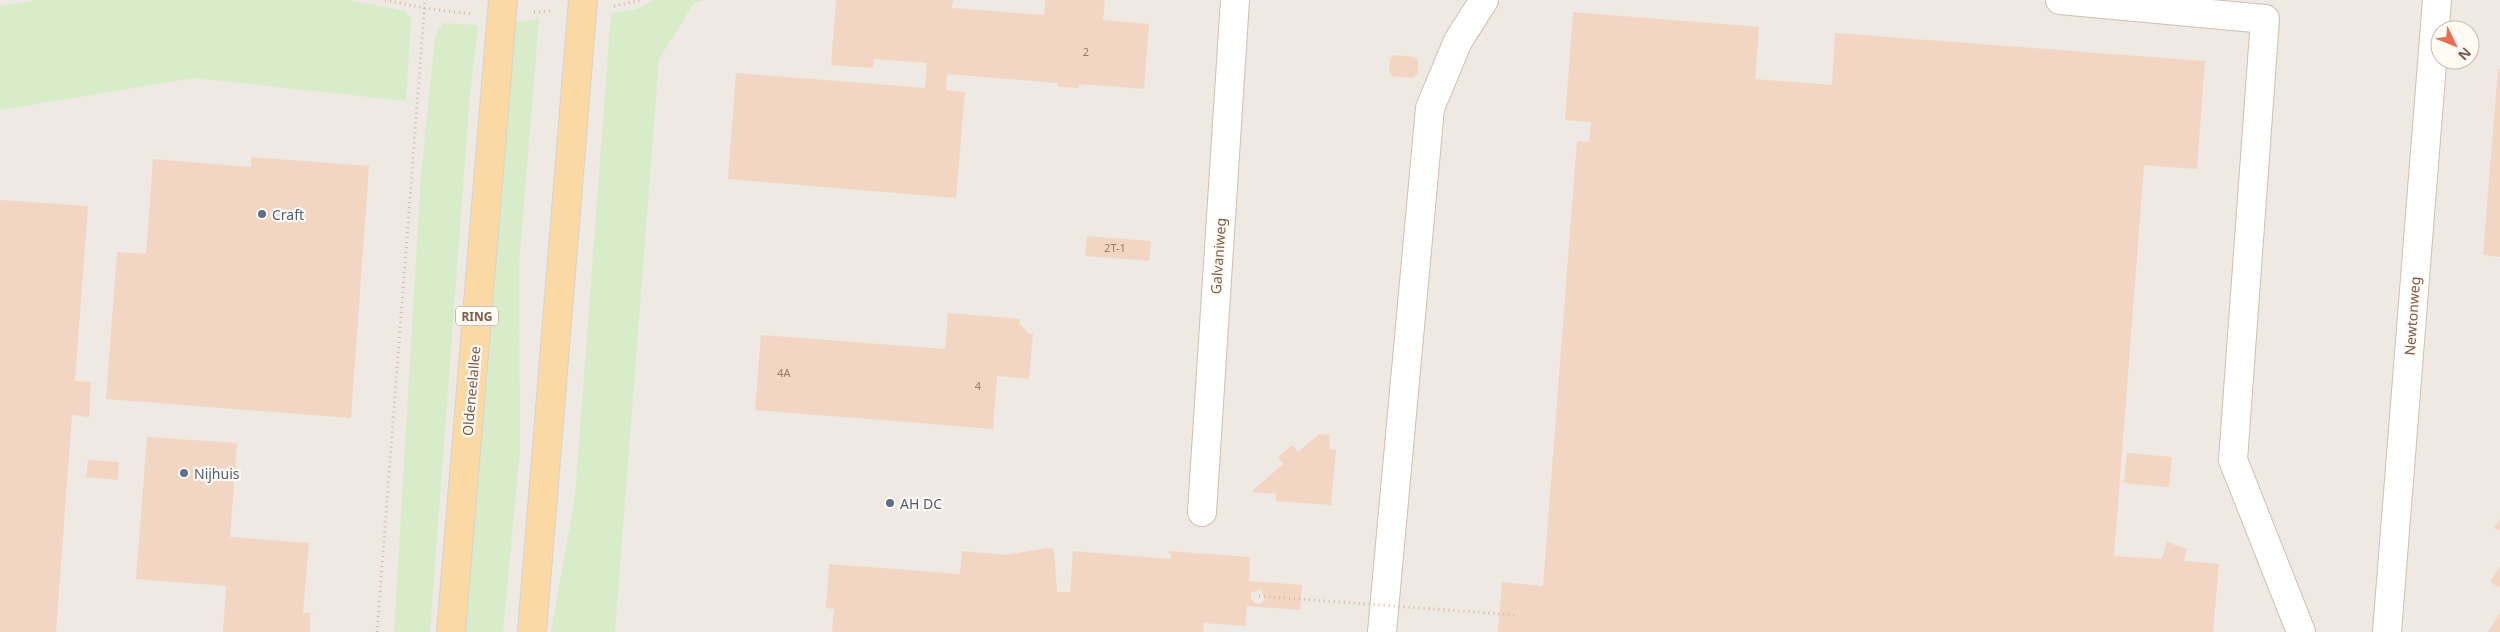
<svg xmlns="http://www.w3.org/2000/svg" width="2500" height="632" font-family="'Noto Sans',sans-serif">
<rect width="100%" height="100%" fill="#fdf6ec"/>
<path fill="#efe9e4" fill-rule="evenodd" d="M0,0H2500V632H0ZM2440,30H2470V60H2440Z"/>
<g fill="#d8ecc9">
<polygon points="36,0 349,0 405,11 411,19 406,101 193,78 0,110 0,6"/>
<polygon points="654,0 705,0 694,3 659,59 615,632 551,632 575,496 611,13 636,9"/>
<polygon points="539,19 519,265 520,450 503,632 462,632 516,22"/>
<polygon points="443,23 478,25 469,106 430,632 394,632 421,174 435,37"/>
</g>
<g fill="#f3d5c3" fill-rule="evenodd">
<polygon points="836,0 953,0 952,8 1044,15 1045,0 1105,0 1103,20 1149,24 1144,89 1079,84 1079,88 1058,87 1058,83 947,74 946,90 965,92 956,198 728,179 736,73 925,88 927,63 874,59 873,68 831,65"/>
<polygon points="1573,12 1759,27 1755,79 1832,85 1835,33 2205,61 2197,169 2144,165 2114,556 2162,559 2167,542 2187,549 2183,561 2219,564 2213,632 1498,632 1502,582 1543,586 1577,141 1589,142 1591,122 1565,120"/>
<polygon points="1394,55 1415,57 1418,61 1418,74 1413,78 1392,76 1389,71 1390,59"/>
<polygon points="2498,69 2500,69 2500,257 2483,255"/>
<polygon points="251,157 369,166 351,418 106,399 117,252 146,254 153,159 251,167"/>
<polygon points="0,200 88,206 75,381 91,382 89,417 72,415 56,632 0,632"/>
<polygon points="1087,236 1151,241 1149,261 1085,256"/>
<polygon points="948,313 1020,319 1019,323 1029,334 1033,334 1029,379 997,376 993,429 755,410 761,335 945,349"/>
<polygon points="1319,434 1330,435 1329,449 1336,450 1331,505 1276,501 1276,494 1251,492 1283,464 1278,457 1292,445 1298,452"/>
<polygon points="147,437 237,443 230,537 309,543 303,613 314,613 310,615 310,632 223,632 226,586 136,579"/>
<polygon points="2127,453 2172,457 2169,487 2124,483"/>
<polygon points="88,460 119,462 118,480 86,477"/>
<polygon points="2500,519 2500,531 2494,528"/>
<path d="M1047,548L1054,549L1057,592H1070L1073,551L1171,559V554L1168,553V551L1250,557L1249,581L1302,585L1300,610L1247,606L1245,626L1204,623L1203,632H832L834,609L826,608L829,564L960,574L962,551L1004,555ZM1260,589L1265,598L1262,603L1257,604L1251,599V593Z"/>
<polygon points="2500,566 2500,588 2490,582"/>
<polygon points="2500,613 2500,632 2488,632"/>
</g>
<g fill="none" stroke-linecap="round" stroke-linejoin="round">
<defs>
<g id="minor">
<polyline points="2060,0 2265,19 2233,460 2301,632"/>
<polyline points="1202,512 1235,0"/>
<polyline points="1382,632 1430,108 1458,41 1484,0"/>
<polyline points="2387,632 2437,0"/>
</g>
<g id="major">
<polyline points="451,632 503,0"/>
<polyline points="532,632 583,0"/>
</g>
</defs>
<use href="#minor" stroke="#d1beb0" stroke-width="30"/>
<use href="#major" stroke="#dad1cd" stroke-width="30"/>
<g stroke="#d9b8a5" stroke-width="3" stroke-dasharray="1 4" stroke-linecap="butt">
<polyline points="385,0 424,8 471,14"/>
<polyline points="614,6 642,0"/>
<polyline points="534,12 551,11"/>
<polyline points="377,632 425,0"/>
</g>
<use href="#minor" stroke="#fff" stroke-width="28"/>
<use href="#major" stroke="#fbd9a5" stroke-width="28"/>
<polyline stroke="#d9b8a5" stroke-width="3" stroke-dasharray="1 4" stroke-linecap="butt" points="1259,596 1515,615"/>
</g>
<g fill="#5c6f8a" stroke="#fffaf3" stroke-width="2">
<circle cx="262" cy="214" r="5"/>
<circle cx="184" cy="473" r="5"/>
<circle cx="890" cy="503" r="5"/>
</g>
<g text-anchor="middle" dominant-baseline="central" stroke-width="4.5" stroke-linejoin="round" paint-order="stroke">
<g font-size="11" fill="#987a6a">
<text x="1086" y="51">2</text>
<text x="1115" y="247">2T-1</text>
<text x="784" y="372">4A</text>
<text x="978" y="385">4</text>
</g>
<rect fill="#fffaf3" stroke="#a28b7f" stroke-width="1" x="456" y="306.5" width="42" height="19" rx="4"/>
<g font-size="12" font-weight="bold" fill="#7a5c4d">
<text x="477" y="316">RING</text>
</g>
<g font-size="14" fill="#4e5e75" stroke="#fffaf3" text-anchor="start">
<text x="272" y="214">Craft</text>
<text x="194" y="473">Nijhuis</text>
<text x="900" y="503">AH DC</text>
</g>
<g font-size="14" fill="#7a5c4d" stroke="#fffaf3">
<text transform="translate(1218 256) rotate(-86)">Galvaniweg</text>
<text transform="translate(2412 316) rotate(-86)">Newtonweg</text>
<text transform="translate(471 391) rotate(-85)">Oldeneelallee</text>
</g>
</g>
<g transform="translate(2455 45) rotate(133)"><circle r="24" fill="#fffaf3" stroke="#cabbb1"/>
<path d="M0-4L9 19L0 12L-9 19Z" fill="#e76f51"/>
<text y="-8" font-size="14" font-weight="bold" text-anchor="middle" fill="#7a5c4d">N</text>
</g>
</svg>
